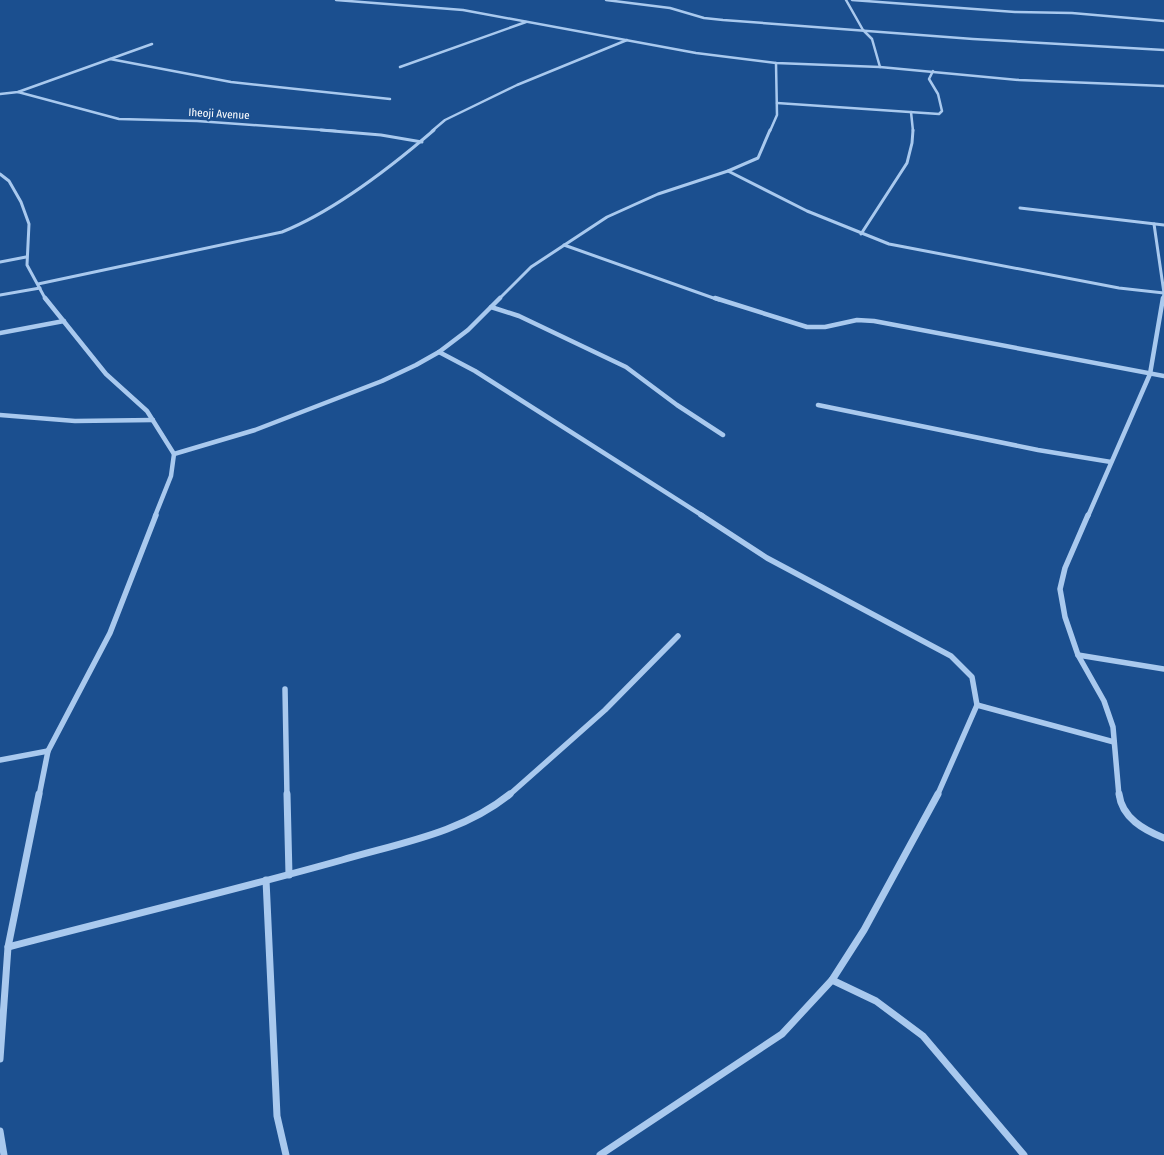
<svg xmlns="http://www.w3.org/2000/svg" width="1164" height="1155" font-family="'Fira Sans Condensed',sans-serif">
<rect width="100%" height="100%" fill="#1b4f8f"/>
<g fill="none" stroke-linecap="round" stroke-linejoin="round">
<g stroke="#a9c9ee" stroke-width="2.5">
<polyline points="336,0 463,10 696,53 776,63 880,67 1019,80 1164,86"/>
<polyline points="606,0 670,8 704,18 723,20 973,39 1164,50"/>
<polyline points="846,0 863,30 872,39 880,67"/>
<polyline points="852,0 1015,12 1072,13 1164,21"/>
<polyline points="110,59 231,82 390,99"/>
<polyline points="400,67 526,22"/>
<polyline points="18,92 119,119 197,121 336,131"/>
<polyline points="0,94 18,92 152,44"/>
<polyline points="777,103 939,114 942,111 938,94 929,79 933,71"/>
<polyline points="911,112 913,131"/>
<polyline points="432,131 445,120 517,85 627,40"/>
<polyline points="770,131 777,115 776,63"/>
</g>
<g stroke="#a9c9ee" stroke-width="3">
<polyline points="321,130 381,135 422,142"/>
<polyline points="728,171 807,211 889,244 1119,288 1164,293"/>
<polyline points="0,174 9,181 21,202 29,224 27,265 46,300"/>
<polyline points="1020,208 1164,225"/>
<polyline points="1154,224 1164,293 1163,300"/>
<polyline points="861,234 907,163 912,143 913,130"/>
<polyline points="564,245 719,300"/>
<polyline points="0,262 26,257"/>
<path d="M38,284L282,232C334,211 391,167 434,130"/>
<polyline points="0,295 40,288"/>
<polyline points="498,300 531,267 607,217 658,194 728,171 758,158 770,130"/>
</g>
<g stroke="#a9c9ee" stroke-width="4.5">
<polyline points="45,298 106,374 147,411 174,454 171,476 155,516"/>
<polyline points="715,298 807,327 825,327 857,320 874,321 1164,376"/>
<polyline points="491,307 519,316 626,367 677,405 723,435"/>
<polyline points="0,333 64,321"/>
<polyline points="439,352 475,371 703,516"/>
<polyline points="818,405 1038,450 1111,462"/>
<polyline points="0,415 75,421 153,420"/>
<polyline points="174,454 255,430 382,381 416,365 439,352 468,330 500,298"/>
<polyline points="1088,516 1150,374 1163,298"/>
</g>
<g stroke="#a9c9ee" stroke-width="5.5">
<polyline points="701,515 767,558 951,656 972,677 977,705 937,796"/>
<polyline points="1088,515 1065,568 1060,589 1065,617 1078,655 1104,701 1113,727 1119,796"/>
<polyline points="1078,655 1164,669"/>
<polyline points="285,689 287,796"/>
<polyline points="977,705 1114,742"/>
<polyline points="0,760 48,751"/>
<polyline points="39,796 48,751 110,633 156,515"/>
<polyline points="508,796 605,710 678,636"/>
</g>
<g stroke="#a9c9ee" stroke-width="7">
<polyline points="287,794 289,875"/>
<path d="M1119,794C1122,818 1144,830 1164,838"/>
<polyline points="266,880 277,1116 286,1155"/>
<path d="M8,947C119,918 231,891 342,860C400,843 462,833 510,794"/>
<polyline points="832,980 876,1001 923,1036 1024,1155"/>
<polyline points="0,1059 8,947 39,794"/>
<polyline points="0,1131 4,1155"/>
<polyline points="600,1155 782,1034 832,980 864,930 938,794"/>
</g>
</g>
<g text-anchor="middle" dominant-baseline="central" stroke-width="4" stroke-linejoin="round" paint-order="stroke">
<g font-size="11" fill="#fff" stroke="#1b4f8f">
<text transform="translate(219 114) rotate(3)">Iheoji Avenue</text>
</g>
</g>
</svg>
